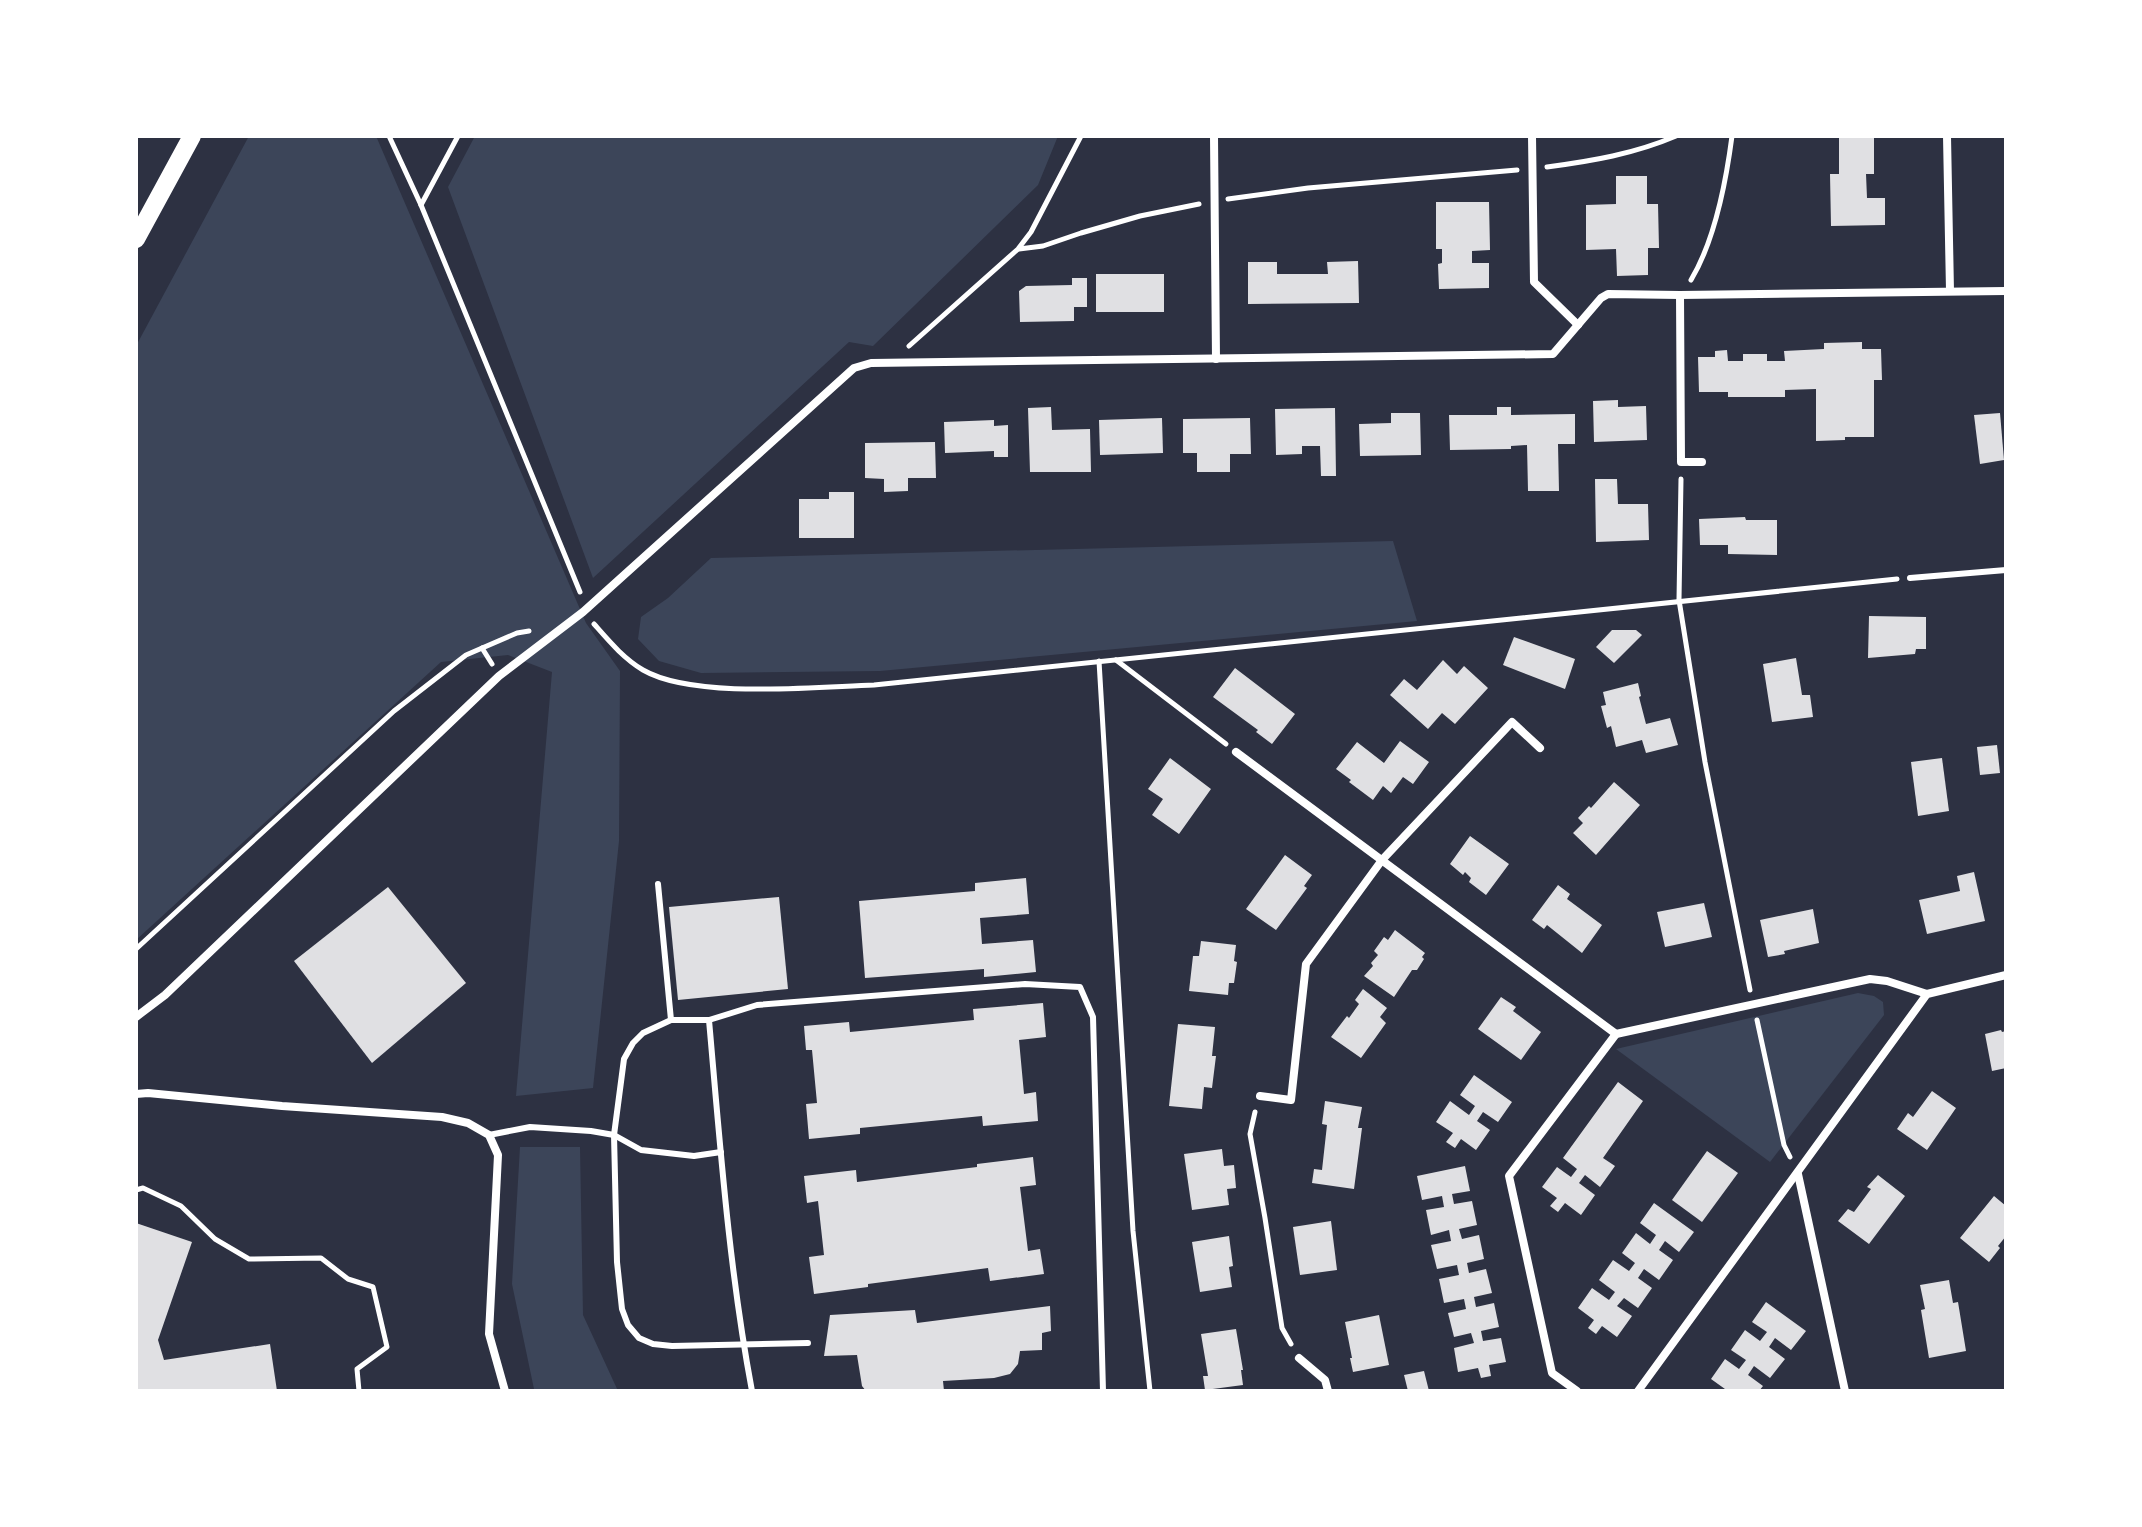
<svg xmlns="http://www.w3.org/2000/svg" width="2142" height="1527" font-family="'Libre Baskerville',serif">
<rect width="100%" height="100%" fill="#2d3142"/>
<g fill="#3c4559">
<polygon points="249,136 376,136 586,623 620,671 619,841 593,1088 516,1096 552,672 508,655 441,662 136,940 136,346"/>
<polygon points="475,136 1058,136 1038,185 873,346 849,342 593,578 448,187"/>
<polygon points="1393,541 1417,621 880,671 701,673 659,661 638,639 641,617 668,598 711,558"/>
<polygon points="1858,993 1874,996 1883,1002 1884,1015 1770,1162 1616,1049"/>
<polygon points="520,1147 580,1147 583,1315 618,1391 534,1391 534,1389 512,1284"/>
</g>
<g fill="#e0e0e3">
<polygon points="1839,136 1874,136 1874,174 1866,174 1867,198 1885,198 1885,225 1831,226 1830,174 1839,174"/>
<polygon points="1616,176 1647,176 1647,204 1658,204 1659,248 1648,248 1648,275 1617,276 1616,249 1586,250 1586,205 1616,204"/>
<polygon points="1436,202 1489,202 1490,250 1472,251 1472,263 1489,263 1489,288 1439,289 1438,264 1442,263 1442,249 1436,249"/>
<polygon points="1358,261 1359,303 1248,304 1248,262 1277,262 1277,274 1328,274 1327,262"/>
<rect x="1096" y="274" width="68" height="38"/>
<polygon points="1072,278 1087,278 1087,307 1074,307 1074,321 1020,322 1019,291 1026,286 1072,285"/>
<polygon points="1862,342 1862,349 1881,349 1882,380 1874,380 1874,437 1845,437 1845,440 1816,441 1816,389 1785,390 1785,397 1728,397 1728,392 1699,392 1698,357 1715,357 1715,351 1727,350 1728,361 1743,361 1743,354 1767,354 1767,361 1785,361 1784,351 1824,349 1824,343"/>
<polygon points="1618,400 1618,407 1646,406 1647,440 1594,442 1593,401"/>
<polygon points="1051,407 1052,430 1090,429 1091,472 1030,472 1028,408"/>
<polygon points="1497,407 1511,407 1511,415 1575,414 1575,444 1558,444 1559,491 1528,491 1527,445 1511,446 1511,449 1450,450 1449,415 1497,415"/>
<polygon points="1335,408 1336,476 1321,476 1320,446 1302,446 1302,454 1276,455 1275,409"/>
<polygon points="1391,413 1420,413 1421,455 1360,456 1359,424 1391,423"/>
<polygon points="2000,413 2004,460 1980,464 1974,415"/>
<polygon points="1162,418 1163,453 1100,455 1099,420"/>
<polygon points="1250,418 1251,454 1230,454 1230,472 1197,472 1197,453 1183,453 1183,419"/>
<polygon points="994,420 994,426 1008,425 1008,457 994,457 994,451 945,453 944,422"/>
<polygon points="935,442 936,478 908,478 908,491 884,492 884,479 865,478 865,443"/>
<polygon points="1595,479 1617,479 1618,504 1648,504 1649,540 1596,542"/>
<polygon points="829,492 854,492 854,538 799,538 799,499 829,499"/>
<polygon points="1745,517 1746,520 1777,520 1777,555 1728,554 1728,545 1700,545 1699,519"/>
<polygon points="1869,616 1926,617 1926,649 1916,649 1915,654 1868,658"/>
<polygon points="1612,630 1636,630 1642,635 1614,663 1596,647"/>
<polygon points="1514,637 1575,659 1565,689 1503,665"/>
<polygon points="1796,658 1802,695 1810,695 1813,717 1772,722 1763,664"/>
<polygon points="1443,660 1457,674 1464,666 1488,688 1455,724 1442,713 1428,729 1390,695 1404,679 1417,690"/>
<polygon points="1235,668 1295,714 1272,744 1256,732 1258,730 1213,697"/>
<polygon points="1638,683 1641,696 1639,697 1646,724 1670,718 1678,745 1646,753 1642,740 1616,747 1611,726 1607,728 1601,706 1606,705 1603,692"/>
<polygon points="1400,741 1429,762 1413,784 1403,777 1391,793 1383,786 1373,800 1349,782 1351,780 1336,769 1357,742 1384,763"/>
<polygon points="1997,745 2000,773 1980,775 1977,747"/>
<polygon points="1170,758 1211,789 1179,834 1152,815 1163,799 1148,789"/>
<polygon points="1942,758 1949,811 1918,816 1911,762"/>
<polygon points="1614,782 1640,805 1596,855 1573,833 1583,823 1578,818 1589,806 1591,808"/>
<polygon points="1470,836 1509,864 1486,895 1469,882 1471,878 1465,872 1463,875 1450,864"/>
<polygon points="1285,855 1312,875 1304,886 1307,888 1276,930 1246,909"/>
<polygon points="1974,872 1985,921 1927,934 1919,900 1960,891 1957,876"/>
<polygon points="1026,878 1029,914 980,918 982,944 1033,940 1036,972 984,977 984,969 865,978 859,901 975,891 975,883"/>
<polygon points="1558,885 1570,894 1567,899 1602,925 1582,953 1547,925 1544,929 1532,920"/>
<polygon points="388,887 466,983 372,1063 294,961"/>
<polygon points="779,897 788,989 678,1000 669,907"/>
<polygon points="1704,903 1712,937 1665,947 1657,912"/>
<polygon points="1813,909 1819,943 1784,951 1785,954 1768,957 1760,920"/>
<polygon points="1395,930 1425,953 1422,957 1424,959 1417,970 1412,970 1394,997 1364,976 1373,966 1371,963 1378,955 1374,951 1384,937 1388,940"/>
<polygon points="1201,941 1236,945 1234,961 1237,962 1234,983 1229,983 1228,995 1189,991 1193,956 1199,956"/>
<polygon points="1363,989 1387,1008 1380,1017 1386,1023 1361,1058 1331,1037 1347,1016 1349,1018 1359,1004 1355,1000"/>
<polygon points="1501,997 1516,1007 1513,1011 1541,1032 1521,1060 1478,1029"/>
<polygon points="1043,1003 1046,1037 1019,1040 1024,1094 1036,1092 1038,1121 983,1126 982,1116 860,1128 860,1134 809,1139 806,1104 817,1103 812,1050 806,1050 804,1026 849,1022 850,1032 974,1020 973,1009"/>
<polygon points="1178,1024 1215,1027 1212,1056 1216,1056 1212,1088 1204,1087 1202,1109 1169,1106"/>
<polygon points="2001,1030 2002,1032 2006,1031 2006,1068 1992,1071 1985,1034"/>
<polygon points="1474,1075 1512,1102 1498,1122 1483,1112 1477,1121 1490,1130 1476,1150 1461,1139 1455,1148 1446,1142 1453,1133 1436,1122 1450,1101 1469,1115 1475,1106 1460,1095"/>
<polygon points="1618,1082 1643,1101 1603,1158 1615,1166 1600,1187 1585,1175 1579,1183 1595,1195 1581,1215 1565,1203 1558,1212 1550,1206 1557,1198 1542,1187 1557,1167 1571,1177 1577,1169 1563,1158"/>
<polygon points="1932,1091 1956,1108 1927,1150 1897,1129 1908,1113 1913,1117"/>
<polygon points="1325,1101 1362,1107 1358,1128 1362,1128 1354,1189 1312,1183 1314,1169 1322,1170 1327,1125 1322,1124"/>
<polygon points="1222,1149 1224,1166 1234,1165 1236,1188 1227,1189 1229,1205 1192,1210 1184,1154"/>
<polygon points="1707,1151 1738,1173 1702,1222 1672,1200"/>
<polygon points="1033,1157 1036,1185 1020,1187 1028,1251 1040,1249 1044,1274 990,1281 988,1268 868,1284 868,1287 814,1294 809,1257 824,1255 818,1201 807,1203 804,1176 856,1170 857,1182 977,1167 977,1164"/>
<polygon points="1465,1166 1470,1191 1452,1194 1454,1204 1472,1201 1477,1225 1459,1229 1462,1239 1479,1235 1484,1259 1467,1263 1469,1273 1486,1269 1492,1293 1474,1297 1476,1307 1494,1303 1499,1327 1481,1331 1483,1341 1501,1338 1506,1362 1489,1365 1491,1376 1481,1378 1478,1368 1458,1372 1454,1348 1474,1343 1471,1333 1454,1337 1448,1313 1466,1309 1464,1299 1444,1303 1439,1279 1459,1275 1457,1265 1437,1269 1431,1245 1451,1241 1449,1230 1431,1235 1426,1210 1444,1207 1442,1196 1422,1200 1417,1176"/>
<polygon points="1878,1175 1905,1196 1869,1244 1838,1221 1848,1209 1854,1212 1871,1189 1867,1187"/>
<polygon points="1994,1196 2006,1206 2006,1236 1998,1246 2000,1248 1989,1262 1960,1238"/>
<polygon points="1654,1203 1694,1232 1679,1252 1665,1241 1659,1250 1673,1260 1659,1280 1644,1269 1638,1278 1652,1288 1638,1308 1624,1298 1617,1306 1632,1316 1617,1337 1602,1326 1596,1334 1588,1328 1594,1320 1578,1308 1592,1288 1609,1300 1615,1292 1599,1280 1613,1260 1629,1271 1635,1263 1622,1253 1636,1233 1650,1244 1656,1235 1640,1223"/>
<polygon points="1331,1221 1337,1270 1300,1275 1293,1227"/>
<polygon points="136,1223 192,1242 158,1340 164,1360 270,1344 277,1391 136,1391"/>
<polygon points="1229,1236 1233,1266 1229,1267 1232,1287 1200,1292 1192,1242"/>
<polygon points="1949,1280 1953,1303 1958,1302 1966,1351 1929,1358 1921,1310 1925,1309 1920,1285"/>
<polygon points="1766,1302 1806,1331 1791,1350 1775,1338 1769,1347 1785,1359 1770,1378 1754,1366 1748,1375 1763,1386 1759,1391 1724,1391 1725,1389 1711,1379 1725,1359 1739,1369 1746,1360 1731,1350 1745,1330 1760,1341 1767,1332 1752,1322"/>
<polygon points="1050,1306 1051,1331 1042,1333 1042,1350 1020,1351 1018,1364 1010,1374 994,1378 943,1381 944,1391 866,1391 862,1386 857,1355 824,1356 830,1315 915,1310 917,1323"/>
<polygon points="1379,1315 1389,1365 1353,1372 1350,1358 1352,1358 1345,1322"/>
<polygon points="1236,1329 1243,1370 1241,1370 1243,1385 1205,1390 1203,1376 1208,1376 1201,1334"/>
<polygon points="1424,1371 1429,1391 1408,1391 1404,1375"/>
</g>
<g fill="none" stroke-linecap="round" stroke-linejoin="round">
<g stroke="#fff" stroke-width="5">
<polyline points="389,136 421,205 580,592"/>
<path d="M1547,167C1592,161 1634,154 1676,136"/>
<polyline points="1228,199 1308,188 1517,170"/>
<polyline points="421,205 458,136"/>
<polyline points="1019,249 1043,246 1081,233 1140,216 1199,204"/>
<path d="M1691,280C1715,240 1726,182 1732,136"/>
<polyline points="909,346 1018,249 1031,232 1081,136"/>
<polyline points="1681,479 1679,600 1705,762 1750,990"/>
<path d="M594,624C609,641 623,658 643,670C693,699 814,687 874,685L1897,579"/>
<polyline points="482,648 492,664"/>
<polyline points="1116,660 1226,744"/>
<polyline points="1099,661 1133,1231 1150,1391"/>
<polyline points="136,949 394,711 466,655 517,633 529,631"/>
<polyline points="1757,1020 1784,1145 1790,1157"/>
<polyline points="1255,1112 1250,1134 1265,1218 1282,1328 1291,1344"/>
<polyline points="136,1190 143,1188 181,1206 215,1239 249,1259 321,1258 348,1279 373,1287 387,1347 357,1369 359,1391"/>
</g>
<g stroke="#fff" stroke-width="6">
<polyline points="1910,578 2006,570"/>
<polyline points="658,884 671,1020 709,1020 757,1005 1025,984 1080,987 1093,1017 1103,1391"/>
<polyline points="671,1020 643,1033 633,1043 624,1059 614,1135 617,1262 622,1309 628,1325 639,1338 653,1344 672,1346 808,1343"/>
<path d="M709,1020C720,1144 729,1269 752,1391"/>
<polyline points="489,1135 530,1127 591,1131 614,1135 641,1150 694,1156 721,1152"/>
</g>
<g stroke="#fff" stroke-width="8">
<polyline points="1214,136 1216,359"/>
<polyline points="1532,136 1534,282 1578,325"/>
<polyline points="1947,136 1950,291"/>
<polyline points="1680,295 1681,462 1702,462"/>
<polyline points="1236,752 1616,1034"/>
<polyline points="136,1017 165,995 499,676 583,612 854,368 871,363 1553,354 1601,298 1608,294 1680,295 2006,291"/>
<polyline points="136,1094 148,1093 282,1106 442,1117 468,1123 489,1135 498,1155 489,1334 505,1391"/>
<polyline points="1260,1096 1291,1100 1306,964 1382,860 1512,722 1540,748"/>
<polyline points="1798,1174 1845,1391"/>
<polyline points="1299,1358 1325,1380 1328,1391"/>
<polyline points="1577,1391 1552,1373 1509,1176 1616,1034 1870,979 1887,981 1927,994"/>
<polyline points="1638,1391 1927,994 2006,975"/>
</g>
<polyline stroke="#fff" stroke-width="18" points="136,239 192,136"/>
</g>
<rect width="2142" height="1527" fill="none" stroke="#ffffff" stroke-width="276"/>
</svg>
